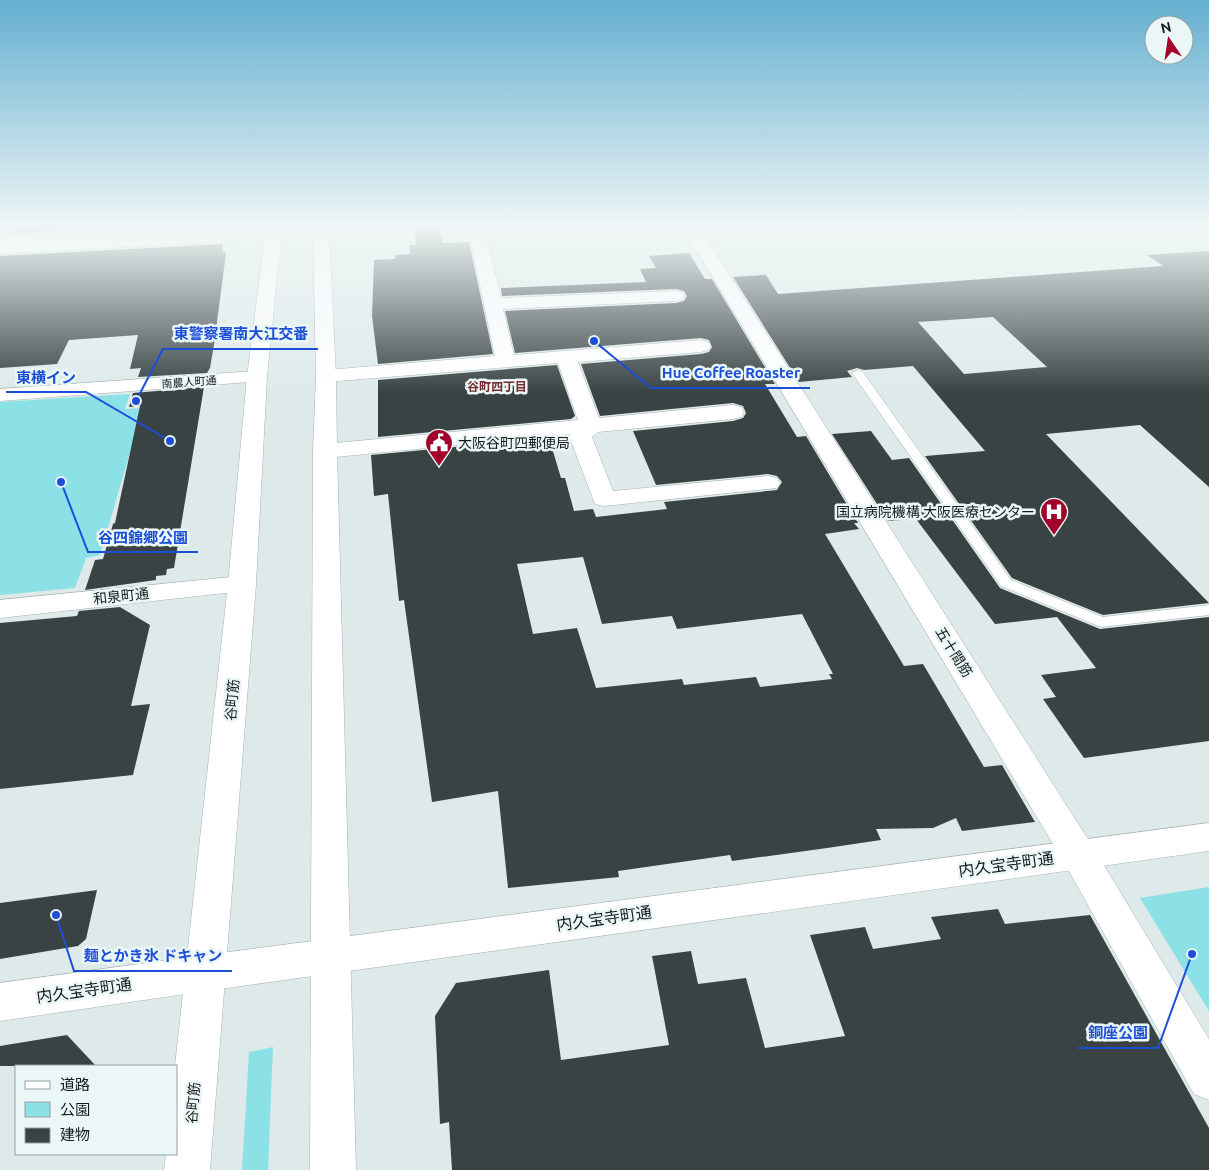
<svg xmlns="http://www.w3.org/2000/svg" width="1209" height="1170" font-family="Ubuntu,'Noto Sans JP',sans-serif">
<rect width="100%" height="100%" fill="#deeaea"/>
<g fill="#8be1e6">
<polygon points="130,394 125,409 143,408 100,555 86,558 75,588 0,595 0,402"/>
<polygon points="1209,887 1209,1011 1140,898"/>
<polygon points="273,1047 268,1170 242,1170 249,1052"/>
</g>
<g fill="#394344" fill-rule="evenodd">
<polygon points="13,229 87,229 10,234"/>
<polygon points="414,229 440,229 442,243 469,242 493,354 378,364 372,316 374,260 395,259 395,255 410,254 409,245 416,245"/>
<polygon points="223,244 222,251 226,253 214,345 210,368 207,373 138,377 141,368 130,369 138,335 69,340 57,364 0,368 0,256"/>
<path d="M1209,251V487L1140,425L1046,434L1209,603L1103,615L1012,578L925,456L985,451L913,366L864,370L857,368L847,371L852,377L799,382L733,277L766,275L778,294L1163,266L1147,255ZM993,317L1047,367L964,374L918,322Z"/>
<path d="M689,253L705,279H712L775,384H765L797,437L806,436L858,523H854L859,529L825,534L904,666L923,664L984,767L1002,765L1035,822L962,831L956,818L933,828L876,829L881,840L827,848L732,861L730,855L618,871L619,877L508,888L498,791L432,802L404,600L399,601L388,494L374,496L371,455L549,438L561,478H565L574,511L593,509L596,517L667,509L664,502L777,490L782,482L777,476L768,474L656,485L633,431L733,421L743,418L746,413L743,406L733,403L600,416L581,364L701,354L709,352L712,347L709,340L701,338L515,353L505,311L676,303L684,301L687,296L684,291L676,289L502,296L501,288L646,282L640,269L656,268L649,256ZM583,557L602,624L672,616L677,629L802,614L833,674H829L832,679L760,687L756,677L684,685L682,679L596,688L577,628L533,634L517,564Z"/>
<polygon points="557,365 575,416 571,419 378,437 378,380"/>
<polygon points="204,387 174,568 167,569 166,575 156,576 156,580 85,590 95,560 103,559 113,524 115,523 140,406 129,407 133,393"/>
<polygon points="871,431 892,460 909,458 1000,588 1100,629 1209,617 1209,741 1084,758 1043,699 1056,697 1041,675 1096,668 1057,617 995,624 916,519 888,521 832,434"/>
<polygon points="120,607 150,625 131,706 150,704 133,775 0,789 0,623 77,616 79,611"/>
<polygon points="97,890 86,939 78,946 0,959 0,903"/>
<polygon points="998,909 1005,924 1090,915 1209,1128 1209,1170 452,1170 449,1122 440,1124 435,1016 456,983 549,970 561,1060 669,1045 652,956 691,951 698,984 746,978 765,1048 845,1036 810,935 865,927 873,949 941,939 931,917"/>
<polygon points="67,1035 96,1066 0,1066 0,1046"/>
</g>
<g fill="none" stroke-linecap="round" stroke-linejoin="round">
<defs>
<polygon id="service" points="858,370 862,371 1011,580 1103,617 1209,605 1209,615 1101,627 1001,586 852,373"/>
<g id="minor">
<polygon points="487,229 558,229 556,232 550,234 487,240 501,298 676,291 682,292 685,296 682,300 676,301 503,309 514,355 701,340 708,342 711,346 708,350 701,352 578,362 599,418 733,405 741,407 744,412 741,417 733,419 598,432 592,437 613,491 768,476 777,478 780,483 777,488 604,506 595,504 569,436 570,434 325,458 317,456 313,451 317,446 325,444 578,420 558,363 326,382 319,380 316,376 319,372 326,370 495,356 470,237 472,234"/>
<polygon points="684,229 700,229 1091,844 1209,1039 1209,1100 1194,1094 1065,864"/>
<polygon points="257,371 264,373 267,377 264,381 0,401 0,389"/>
<polygon points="242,576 252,578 256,584 252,590 0,618 0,600"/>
<polygon points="206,955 220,960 226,973 220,986 206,991 0,1021 0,983"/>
</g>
<g id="tertiary">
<polygon points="298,229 398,229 396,232 390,234 266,241 260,239 258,236 260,233"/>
<polygon points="1209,823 1209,851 206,991 192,986 186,973 192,960 206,955"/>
</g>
<g id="primary">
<polygon points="266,229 282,229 267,377 256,584 210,1170 164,1170 166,1154 176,1154 175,1066 228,584 247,377"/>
<polygon points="313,229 329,229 336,376 337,451 356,1170 310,1170 313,451 316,376"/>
</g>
<polygon id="motorway" points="0,229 11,229 9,232 0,235"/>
</defs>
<use href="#service" stroke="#a7b3b3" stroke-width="1"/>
<use href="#minor" stroke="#a7b3b3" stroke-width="1"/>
<use href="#tertiary" stroke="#a7b3b3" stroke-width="1"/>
<use href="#primary" stroke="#a7b3b3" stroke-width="1"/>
<use href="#motorway" stroke="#a7b3b3" stroke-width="1"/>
<use href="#service" fill="#fff" fill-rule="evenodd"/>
<use href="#minor" fill="#fff" fill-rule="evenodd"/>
<use href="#tertiary" fill="#fff" fill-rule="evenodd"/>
<use href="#primary" fill="#fff" fill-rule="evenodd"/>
<use href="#motorway" fill="#fff" fill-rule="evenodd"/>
<defs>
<polyline id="primary-bridge" points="0,245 296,229"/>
</defs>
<use href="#primary-bridge" stroke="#a7b3b3" stroke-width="19" stroke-linecap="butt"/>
<use href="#primary-bridge" stroke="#fff" stroke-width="18"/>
</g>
<linearGradient id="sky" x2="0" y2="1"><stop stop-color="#64afd0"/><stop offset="0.58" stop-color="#f0f6f6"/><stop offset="1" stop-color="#f0f6f6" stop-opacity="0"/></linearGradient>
<rect width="1209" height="393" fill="url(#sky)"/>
<defs>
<symbol id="civic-pin" viewBox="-11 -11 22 30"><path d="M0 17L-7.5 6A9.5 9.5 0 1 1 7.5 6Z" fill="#a20229" stroke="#ebf7f7"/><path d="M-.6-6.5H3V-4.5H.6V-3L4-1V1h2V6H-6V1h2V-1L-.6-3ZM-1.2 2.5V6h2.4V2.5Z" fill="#fff"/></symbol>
<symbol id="hospital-pin" viewBox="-11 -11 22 30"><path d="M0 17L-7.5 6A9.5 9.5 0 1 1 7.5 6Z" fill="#a20229" stroke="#ebf7f7"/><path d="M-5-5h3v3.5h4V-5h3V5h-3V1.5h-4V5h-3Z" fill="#fff"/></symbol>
</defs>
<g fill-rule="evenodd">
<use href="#civic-pin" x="423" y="427" width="32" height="43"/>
<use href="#hospital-pin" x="1038" y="496" width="32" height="43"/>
</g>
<g text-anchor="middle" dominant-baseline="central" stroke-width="5" stroke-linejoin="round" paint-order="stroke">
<g font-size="11" fill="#151a1a" stroke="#ebf7f7">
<text transform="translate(189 382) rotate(-4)">南農人町通</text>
</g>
<g font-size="12" font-weight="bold" fill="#752e32" stroke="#ebf7f7">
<text x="497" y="386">谷町四丁目</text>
</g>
<g font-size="14" fill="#151a1a" stroke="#ebf7f7" text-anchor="start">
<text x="458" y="443">大阪谷町四郵便局</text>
<text x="1035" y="512" text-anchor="end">国立病院機構 大阪医療センター</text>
</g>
<g font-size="14" fill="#151a1a" stroke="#ebf7f7">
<text transform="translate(121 596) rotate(-6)">和泉町通</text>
<text transform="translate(954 652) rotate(58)">五十間筋</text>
<text transform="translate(232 700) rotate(-85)">谷町筋</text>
<text transform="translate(193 1103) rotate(-85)">谷町筋</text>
</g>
<g font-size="16" fill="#151a1a" stroke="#ebf7f7">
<text transform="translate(1006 864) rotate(-8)">内久宝寺町通</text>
<text transform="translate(604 918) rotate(-8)">内久宝寺町通</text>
<text transform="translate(84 990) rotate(-8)">内久宝寺町通</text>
</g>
</g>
<path fill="none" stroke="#1d4ed8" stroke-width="2" d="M136 401L163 349H318M594 341L651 388H810M170 441L86 392H6M61 482L88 552H198M56 915L74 971H232M1192 954L1158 1048H1078"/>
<g fill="#1d4ed8" stroke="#ebf7f7" stroke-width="2">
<circle cx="136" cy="401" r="5"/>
<circle cx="594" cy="341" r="5"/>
<circle cx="170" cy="441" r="5"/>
<circle cx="61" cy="482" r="5"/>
<circle cx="56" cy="915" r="5"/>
<circle cx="1192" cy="954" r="5"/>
</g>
<g font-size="15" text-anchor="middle" font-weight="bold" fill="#1d4ed8" stroke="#ebf7f7" stroke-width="5" stroke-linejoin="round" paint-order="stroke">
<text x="241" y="339">東警察署南大江交番</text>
<text x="731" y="378">Hue Coffee Roaster</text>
<text x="46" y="383">東横イン</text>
<text x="143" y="543">谷四錦郷公園</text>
<text x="153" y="961">麺とかき氷 ドキャン</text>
<text x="1118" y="1038">銅座公園</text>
</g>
<rect x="15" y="1065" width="162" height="90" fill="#ebf7f7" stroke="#959f9f"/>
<rect x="25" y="1081" width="25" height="8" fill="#ffffff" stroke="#959f9f"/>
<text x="60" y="1090" font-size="15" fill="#151a1a">道路</text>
<rect x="25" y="1102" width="25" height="15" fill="#8be1e6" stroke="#959f9f"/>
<text x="60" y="1115" font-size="15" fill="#151a1a">公園</text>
<rect x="25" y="1128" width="25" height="15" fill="#394344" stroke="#959f9f"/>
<text x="60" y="1140" font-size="15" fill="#151a1a">建物</text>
<g transform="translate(1169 40) rotate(347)"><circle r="24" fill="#ebf7f7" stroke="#959f9f"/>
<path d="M0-4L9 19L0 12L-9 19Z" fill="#a20229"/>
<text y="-8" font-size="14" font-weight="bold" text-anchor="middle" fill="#151a1a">N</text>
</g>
</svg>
